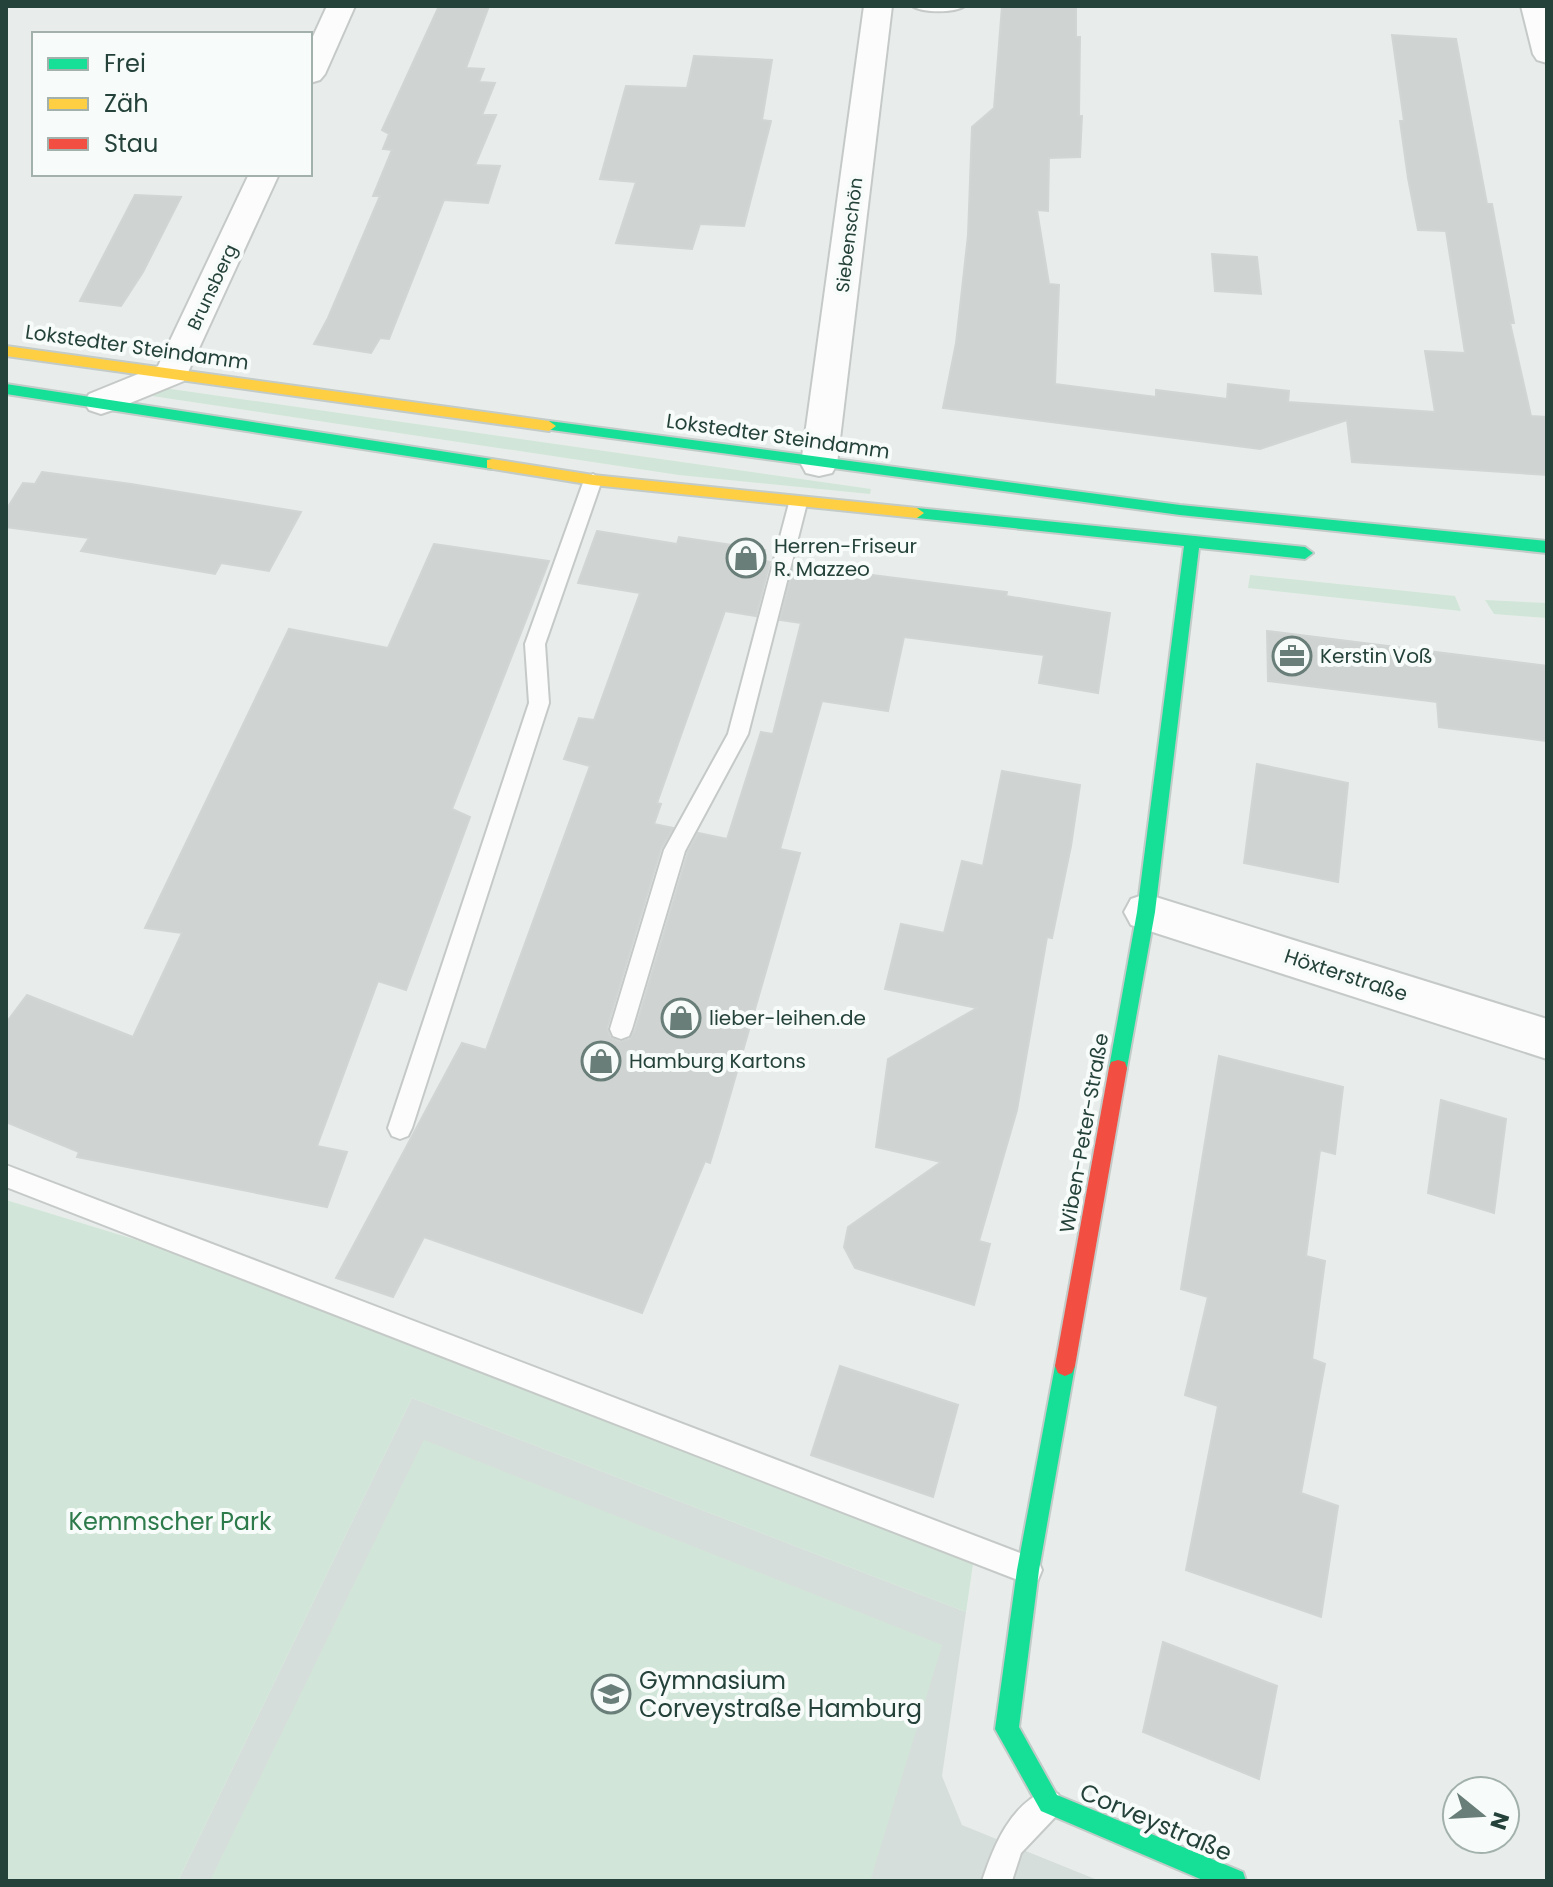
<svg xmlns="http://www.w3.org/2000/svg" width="1553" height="1887" font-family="Poppins,sans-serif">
<rect width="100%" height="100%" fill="#e8edeb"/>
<polygon fill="#d6dedb" points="412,1398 966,1612 942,1776 962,1825 1100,1881 178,1881"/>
<g fill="#d1e6d8">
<polygon points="164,388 871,489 870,494 679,475 152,396 151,391"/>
<polygon points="1250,575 1455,596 1461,611 1248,588"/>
<polygon points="1485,600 1547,603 1547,618 1494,614"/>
<polygon points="6,1200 421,1327 975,1550 966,1612 412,1398 178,1881 6,1881"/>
<polygon points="424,1440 942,1645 870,1881 210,1881"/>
</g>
<g fill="#cfd4d2" stroke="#d1d6d4" stroke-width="2">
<polygon points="439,6 489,6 466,68 484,69 479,82 495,83 482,115 496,115 475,165 500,166 488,203 444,200 389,339 380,338 371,353 314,344 328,318 380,196 373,196 392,150 383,149 389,134 382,130"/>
<polygon points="1002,6 1076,6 1076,37 1080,37 1079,116 1082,116 1080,157 1049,158 1048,211 1037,210 1049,284 1059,285 1055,384 1156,397 1156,390 1227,399 1228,384 1289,391 1288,402 1435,412 1425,351 1465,353 1446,231 1418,230 1408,178 1400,121 1404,121 1392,35 1456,39 1487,204 1492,204 1514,323 1510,323 1531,416 1547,417 1547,475 1352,462 1347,420 1260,449 943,408 956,343 968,235 972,127 994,108"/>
<polygon points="694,56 772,60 762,120 771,121 744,226 700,224 692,249 616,243 636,182 600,179 626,86 687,88"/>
<polygon points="135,195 181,197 143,272 121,306 80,301"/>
<polygon points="1212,254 1257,257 1261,294 1215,291"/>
<polygon points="42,472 131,484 301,512 269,571 221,563 215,574 81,551 89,538 6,527 6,510 23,483 35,484"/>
<polygon points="597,531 677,544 679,537 765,550 762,560 770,562 756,616 725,611 657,803 661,804 654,824 673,828 661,849 607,1028 610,1037 620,1042 630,1039 635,1030 688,852 698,833 727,839 761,732 773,734 801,623 780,620 794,565 1007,592 1006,596 1110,613 1098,693 1039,683 1044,655 904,637 888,711 822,701 780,849 800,853 721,1127 710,1163 705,1161 642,1313 424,1237 393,1297 336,1278 462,1043 486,1050 590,766 564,759 579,718 594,720 640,593 578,583"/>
<polygon points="434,544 549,561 452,809 470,817 406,990 378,981 317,1146 347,1152 327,1207 77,1157 79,1152 6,1122 6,1023 27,995 133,1037 182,933 145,928 289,629 388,648"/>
<polygon points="1267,631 1547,666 1547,741 1439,727 1437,702 1268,681"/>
<polygon points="1257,764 1348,783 1338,882 1244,863"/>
<polygon points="1002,771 1080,785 1071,846 1052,938 1047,937 1017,1110 979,1241 990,1244 974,1305 855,1268 844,1247 848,1227 941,1162 876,1147 888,1059 977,1008 885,989 901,924 944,933 962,861 983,866"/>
<polygon points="1219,1056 1343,1087 1335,1154 1320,1150 1306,1256 1325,1261 1312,1359 1325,1364 1301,1493 1338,1506 1321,1617 1186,1570 1218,1406 1185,1395 1208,1297 1181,1289"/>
<polygon points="1441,1100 1506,1119 1494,1213 1428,1193"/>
<polygon points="840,1366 958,1405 933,1497 811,1455"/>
<polygon points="1163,1642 1277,1686 1259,1779 1143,1732"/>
</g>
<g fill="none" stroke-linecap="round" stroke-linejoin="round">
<defs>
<g id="lane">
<path d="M912,6H965C954,13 923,13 912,6Z"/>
<polygon points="593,474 602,480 545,644 549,703 412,1128 408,1136 400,1139 392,1136 388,1128 529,703 525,644 584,480"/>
<polygon points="798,497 807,503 748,734 685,851 632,1029 629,1036 621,1039 613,1036 610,1029 664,850 728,734 789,503"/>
<polygon points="6,1165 1028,1556 1038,1560 1042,1570 1038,1580 1028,1584 6,1187"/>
<path d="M1048,1789L1058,1794L1063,1804L1058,1814L1021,1853L1012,1881H982C994,1845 1010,1805 1048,1789Z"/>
</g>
<g id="street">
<polygon points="327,6 355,6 325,74 320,80 310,83 310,43"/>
<polygon points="864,6 892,6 837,464 832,473 819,476 806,473 801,464"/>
<polygon points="1521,6 1547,6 1547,63 1537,60 1533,54"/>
<polygon points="249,174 279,174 184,381 113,410 101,414 89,410 84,402 89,394 158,366"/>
<polygon points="1146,894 1547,1019 1547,1059 1131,925 1124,912 1131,899"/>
</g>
<g id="fast">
<polygon points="6,384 492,459 499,464 492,469 6,394"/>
<polygon points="549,421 1180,505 1547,541 1547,553 1180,515 544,429 542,426"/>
<polygon points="917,508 1305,547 1313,553 1305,559 1199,548 1155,912 1127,1068 1125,1074 1118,1076 1111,1074 1109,1068 1137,912 1184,546 917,518 910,513"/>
<polygon points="1065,1356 1072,1359 1075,1366 1039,1570 1019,1727 1057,1795 1243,1872 1246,1881 1205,1881 1041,1811 995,1729 1017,1570 1055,1366 1058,1359"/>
</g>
<g id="slow">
<polygon points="6,346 549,421 556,426 549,431 6,356"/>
<polygon points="492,459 593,475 917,508 924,513 917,518 593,485 487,468 487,460"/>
</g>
<polygon id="jam" points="1118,1060 1125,1062 1127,1068 1075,1366 1072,1373 1065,1376 1058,1373 1055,1366 1109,1068 1111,1062"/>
</defs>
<use href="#lane" stroke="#c5cac8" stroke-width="4"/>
<use href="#street" stroke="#c5cac8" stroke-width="4"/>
<use href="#fast" stroke="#c3cbc8" stroke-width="4"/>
<use href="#slow" stroke="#c3cbc8" stroke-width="4"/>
<use href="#jam" stroke="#c3cbc8" stroke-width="4"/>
<use href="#lane" fill="#fcfcfc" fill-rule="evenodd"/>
<use href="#street" fill="#fcfcfc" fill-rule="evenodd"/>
<use href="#fast" fill="#16e098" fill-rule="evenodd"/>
<use href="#slow" fill="#ffcf43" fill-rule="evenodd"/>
<use href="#jam" fill="#f24e42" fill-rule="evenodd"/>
</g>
<defs>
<symbol id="shop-ring" viewBox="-11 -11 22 22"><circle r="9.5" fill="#f7fbf9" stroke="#697e78" stroke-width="1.5"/><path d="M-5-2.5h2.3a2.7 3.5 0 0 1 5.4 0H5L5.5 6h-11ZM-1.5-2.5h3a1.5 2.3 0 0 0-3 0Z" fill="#697e78"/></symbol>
<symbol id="office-ring" viewBox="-11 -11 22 22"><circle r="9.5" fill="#f7fbf9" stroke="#697e78" stroke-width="1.5"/><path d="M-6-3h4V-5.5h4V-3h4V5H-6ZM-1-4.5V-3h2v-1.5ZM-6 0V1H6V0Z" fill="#697e78"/></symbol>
<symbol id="school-ring" viewBox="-11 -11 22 22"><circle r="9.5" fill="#f7fbf9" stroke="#697e78" stroke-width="1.5"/><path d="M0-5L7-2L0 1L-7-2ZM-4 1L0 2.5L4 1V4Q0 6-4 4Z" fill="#697e78"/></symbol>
</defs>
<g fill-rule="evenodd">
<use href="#shop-ring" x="724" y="536" width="44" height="44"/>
<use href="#office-ring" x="1270" y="634" width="44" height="44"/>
<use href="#shop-ring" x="659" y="996" width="44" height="44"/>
<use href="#shop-ring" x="579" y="1039" width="44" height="44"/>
<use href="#school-ring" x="589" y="1672" width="44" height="44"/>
</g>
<g text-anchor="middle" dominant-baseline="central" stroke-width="8" stroke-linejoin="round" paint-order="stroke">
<g font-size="18" fill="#24423a" stroke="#f7fbf9">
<text transform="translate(849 235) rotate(-83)">Siebenschön</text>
<text transform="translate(212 287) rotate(-65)">Brunsberg</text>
</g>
<g font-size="20" fill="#24423a" stroke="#f7fbf9">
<text transform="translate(137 347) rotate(8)">Lokstedter Steindamm</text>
<text transform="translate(778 436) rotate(8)">Lokstedter Steindamm</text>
<text transform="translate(1346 975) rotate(18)">Höxterstraße</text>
<text transform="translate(1084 1133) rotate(-80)">Wiben-Peter-Straße</text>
</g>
<g font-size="20" fill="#24423a" stroke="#f7fbf9" text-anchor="start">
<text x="774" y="546">Herren-Friseur<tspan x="774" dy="23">R. Mazzeo</tspan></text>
<text x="1320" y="656">Kerstin Voß</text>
<text x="709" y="1018">lieber-leihen.de</text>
<text x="629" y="1061">Hamburg Kartons</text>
</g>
<g font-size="24" fill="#2d7a4b" stroke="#f7fbf9">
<text x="170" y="1521">Kemmscher Park</text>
</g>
<g font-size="24" fill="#24423a" stroke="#f7fbf9" text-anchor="start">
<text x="639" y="1680">Gymnasium<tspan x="639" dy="28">Corveystraße Hamburg</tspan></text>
</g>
<g font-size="24" fill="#24423a" stroke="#f7fbf9">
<text transform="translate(1156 1822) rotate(23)">Corveystraße</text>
</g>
</g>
<rect width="1553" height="1887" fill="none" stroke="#24423a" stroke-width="16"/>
<rect x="32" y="32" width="280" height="144" fill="#f7fbf9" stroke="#a3b1ad" stroke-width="2"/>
<rect x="48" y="58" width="40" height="12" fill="#16e098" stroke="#a3b1ad" stroke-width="2"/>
<text x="104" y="72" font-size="24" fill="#24423a">Frei</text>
<rect x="48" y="98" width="40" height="12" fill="#ffcf43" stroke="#a3b1ad" stroke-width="2"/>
<text x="104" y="112" font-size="24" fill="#24423a">Zäh</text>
<rect x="48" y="138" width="40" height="12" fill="#f24e42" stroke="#a3b1ad" stroke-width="2"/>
<text x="104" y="152" font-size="24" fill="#24423a">Stau</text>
<g transform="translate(1481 1815) rotate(108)"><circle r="38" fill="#f7fbf9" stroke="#a3b1ad" stroke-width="2"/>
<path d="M0-6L14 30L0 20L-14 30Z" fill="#697e78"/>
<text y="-12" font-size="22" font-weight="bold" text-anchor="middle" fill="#24423a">N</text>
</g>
</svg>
